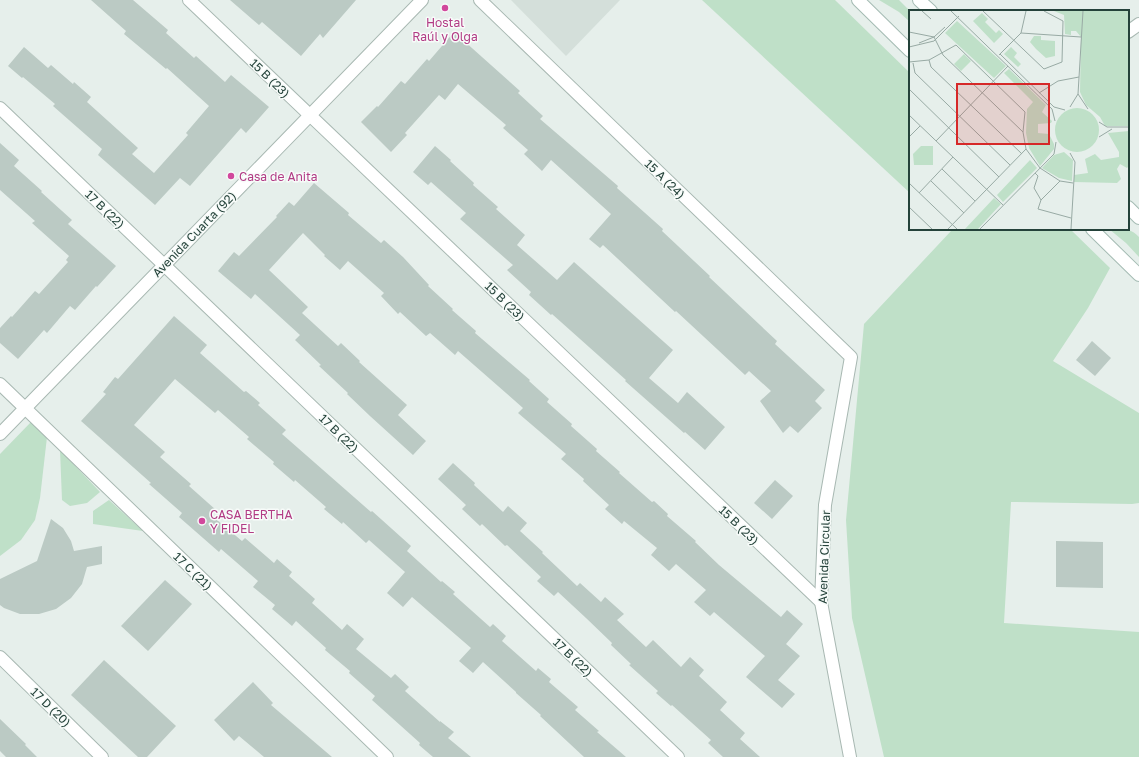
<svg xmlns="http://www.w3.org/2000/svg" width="1139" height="757" font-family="'Golos Text',sans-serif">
<rect width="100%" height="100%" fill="#e6efeb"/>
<polygon fill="#d4dfda" points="511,0 620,0 566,56"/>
<g fill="#bfe0c8">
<polygon points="702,0 835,0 910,73 910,193"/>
<polygon points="879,0 899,0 910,11 910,22 899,12"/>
<polygon points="949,229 1070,229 1110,268 1088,308 1053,361 1139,413 1139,503 1132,504 1011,502 1004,623 1139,632 1139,757 884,757 852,618 846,520 864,324 951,231"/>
<path d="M1109,229C1122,229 1129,227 1139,237V257L1126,243Z"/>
<polygon points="31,422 47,437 40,498 35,520 21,540 0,556 0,454"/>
<polygon points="60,450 100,492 87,503 70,506 62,500"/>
<polygon points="109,500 143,531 93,524 93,511"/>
</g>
<g fill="#bbcac4">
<polygon points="91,0 133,0 168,30 166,33 194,58 196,56 225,82 231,75 269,107 246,133 241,128 190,186 180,178 155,205 98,155 102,149 53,106 55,104 23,77 22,78 8,66 24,47 48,68 51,65 73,84 74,82 91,97 87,102 138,148 132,154 154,173 188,135 186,133 209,106 167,68 166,69 124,34 126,31"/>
<polygon points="230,0 356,0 323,38 320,34 301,56 262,22 259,25"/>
<polygon points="454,32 520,91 518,93 543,116 540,119 618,186 617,188 663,229 662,231 710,276 709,277 777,341 775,344 825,390 815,401 822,408 798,433 790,426 783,433 760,401 771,391 749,371 745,375 676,311 675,312 603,245 600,248 589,239 611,214 551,160 542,171 524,154 528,150 503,128 506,125 458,84 445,100 439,95 405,133 407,135 391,152 361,122 377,106 378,107 401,81 405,84 427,59 429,61"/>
<polygon points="0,143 19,160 14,166 42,191 41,192 72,220 68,224 116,266 97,287 96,286 75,310 70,306 47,333 44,330 18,359 0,343 0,328 11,316 12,317 35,291 39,294 68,262 66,260 69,256 32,223 35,221 0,190"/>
<polygon points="435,146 451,160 450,161 474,183 473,185 498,207 496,209 525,235 517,245 557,280 574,262 673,350 649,378 678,403 687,392 725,427 705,450 685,432 684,433 625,381 626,380 552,314 551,315 529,295 531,292 507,270 513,265 460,219 466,213 431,182 428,185 413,172"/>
<polygon points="314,183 349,213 348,215 381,243 384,240 403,257 429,285 428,286 453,309 452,310 476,331 475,333 530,380 529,381 549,399 547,402 572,424 571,426 597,449 596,451 620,472 619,473 652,502 654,501 668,514 667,516 696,541 695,542 719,565 781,617 787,610 803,624 786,644 800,656 778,680 795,694 782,708 746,677 765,656 714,612 710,616 694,602 706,590 676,564 669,571 651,555 657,548 624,521 622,524 605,509 609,505 583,481 584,479 561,459 566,454 518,413 523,408 458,351 455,355 430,333 426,336 400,312 398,314 381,296 384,293 348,261 340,270 324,256 325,255 303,233 269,270 308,307 302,313 338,346 341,343 360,361 359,362 407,405 398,415 426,441 413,455 370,416 347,394 348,393 319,366 321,365 295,340 300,335 255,294 251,299 218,271 234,252 239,256 277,217 276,216 289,202 294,206"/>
<polygon points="174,316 207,345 200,353 244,392 246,391 260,403 258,405 286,430 282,434 371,512 372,511 411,546 407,551 441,582 442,581 455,592 453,594 490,627 493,624 506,636 502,641 536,671 538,668 551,679 549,682 578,707 575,710 599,731 597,732 626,757 584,757 540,716 541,715 516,693 516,692 483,662 473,673 459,661 471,648 412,597 403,607 387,593 405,572 369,540 366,543 343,522 342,524 324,509 326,507 295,480 294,482 273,464 274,462 247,439 249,437 218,410 215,413 175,379 134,425 165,452 160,457 191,484 189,486 216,510 211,515 242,541 245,538 274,563 277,559 292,572 289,576 315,599 312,603 342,630 347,624 364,639 356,649 391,678 395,674 409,687 405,691 440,722 440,721 454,732 448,738 471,757 433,757 419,745 420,743 372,700 375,696 349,673 350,671 325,650 326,648 296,621 292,626 272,609 275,605 253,587 258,581 221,549 219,552 179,517 182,513 149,484 151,483 81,421 106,394 103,392 115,377 118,379"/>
<polygon points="1092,341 1111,358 1095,376 1076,360"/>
<polygon points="453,463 475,483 474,485 503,512 508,506 527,523 520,531 543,552 542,553 577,586 580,583 601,602 605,597 624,614 617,620 646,647 653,640 681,667 690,657 704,670 699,676 727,702 720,710 745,733 740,739 760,757 723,757 708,743 711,740 672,705 671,706 656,693 658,691 629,665 631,664 611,645 612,643 586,618 558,592 554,596 537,581 541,577 507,545 505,546 482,524 480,526 462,509 466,505 438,479"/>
<polygon points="775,480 793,496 772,519 754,503"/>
<polygon points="51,519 63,528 71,541 74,551 102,546 102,564 87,567 82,584 71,598 56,609 39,614 20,614 4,608 0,605 0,579 37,561"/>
<polygon points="1056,541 1103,542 1103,588 1056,587"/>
<polygon points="165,580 192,604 148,651 121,626"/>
<polygon points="104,660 176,726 147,757 138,757 71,695"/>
<polygon points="253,682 273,703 271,705 332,757 264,757 239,736 234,741 214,720"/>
<polygon points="0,719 26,744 25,745 37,757 6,757 0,751"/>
</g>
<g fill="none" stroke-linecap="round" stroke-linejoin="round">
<defs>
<g id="street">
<polyline points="189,0 821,602"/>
<polyline points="480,0 851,357 825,505 821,602 850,757"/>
<polyline points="1128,32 1139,24"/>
<polyline points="0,108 678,757"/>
<polyline points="0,384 387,757"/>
<polyline points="0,434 422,0"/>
<polyline points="0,657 102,757"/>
</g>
<g id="secondary">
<polyline points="858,0 910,51"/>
<polyline points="919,0 931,11"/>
<polyline points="1128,207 1139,218"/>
<polyline points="1092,229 1139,275"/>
</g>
</defs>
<use href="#street" stroke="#a8b8b2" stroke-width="14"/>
<use href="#secondary" stroke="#a4bbb3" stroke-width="14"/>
<use href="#street" stroke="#fff" stroke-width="12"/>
<use href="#secondary" stroke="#fff" stroke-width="12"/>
</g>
<g fill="#d1479c" stroke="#f7fbf9" stroke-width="1.5">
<circle cx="445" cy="8" r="4"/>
<circle cx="231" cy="176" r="4"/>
<circle cx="202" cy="521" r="4"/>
</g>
<g text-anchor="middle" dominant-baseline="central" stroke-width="3" stroke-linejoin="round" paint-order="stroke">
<g font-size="12" fill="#b23c85" stroke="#f7fbf9" text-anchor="start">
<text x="445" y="22" text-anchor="middle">Hostal<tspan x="445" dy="14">Raúl y Olga</tspan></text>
<text x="239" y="176">Casa de Anita</text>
<text x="210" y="514">CASA BERTHA<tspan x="210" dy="14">Y FIDEL</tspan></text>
</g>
<g font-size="12" fill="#24423a" stroke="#f7fbf9">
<text transform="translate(270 78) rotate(44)">15 B (23)</text>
<text transform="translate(665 179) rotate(44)">15 A (24)</text>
<text transform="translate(105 209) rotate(44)">17 B (22)</text>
<text transform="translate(194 234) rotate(-46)">Avenida Cuarta (92)</text>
<text transform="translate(505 301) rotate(44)">15 B (23)</text>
<text transform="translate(339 433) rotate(44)">17 B (22)</text>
<text transform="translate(739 525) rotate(44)">15 B (23)</text>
<text transform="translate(824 557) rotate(-88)">Avenida Circular</text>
<text transform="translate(193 571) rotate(44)">17 C (21)</text>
<text transform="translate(573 657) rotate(44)">17 B (22)</text>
<text transform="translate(51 707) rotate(44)">17 D (20)</text>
</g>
</g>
<g transform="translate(909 10)">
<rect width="220" height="220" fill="#e6efeb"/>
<path d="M145,1H220V116H196L191,107L177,95L171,82L172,27L167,21H162V25L156,24L155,5ZM73,3L79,9L76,12L87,23L90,20L94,24L85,33L64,11ZM48,11L97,56L85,68L36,23ZM125,26H132V30L146,31V46L137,48L127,39L121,32ZM102,37L108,43L105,47L112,54L109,57L95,44ZM55,44L62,51L52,61L45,54ZM100,59L137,95L133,102L143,111L142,113L129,114V123L140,124L145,134V139L131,156L120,138L117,123L118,99L124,92L95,63ZM146 120a22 22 0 1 1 44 0a22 22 0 1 1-44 0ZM220,121V156L218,158L211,154L208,159L212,169L208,173L165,172V165L179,163L176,149L186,144L192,150L210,147V142L199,123ZM12,136H24V155H5L4,144ZM155,142L164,150L163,171L150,168L133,158L145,145ZM121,150L128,158L94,192L88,185ZM85,188L92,194L69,219H56Z" fill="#bfe0c8"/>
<path fill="none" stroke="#98aaa4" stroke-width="1" d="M13,1L22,9M42,1L143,99L146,111M74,1L135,59L153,52L154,11L135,1M0,22L25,27L34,45L114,122M112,23L172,27M10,33L25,27L36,17M0,37L25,31L50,6M91,44L145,97L156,100M90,45L112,23L117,1M20,50L22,57L113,144M0,52L20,50L47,35L116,102L114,122L117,139L131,158L151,171L164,173M4,53L6,63L101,155M0,79L90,167M130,83L149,71L170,67M169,84L179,99M161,97L169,84L174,1M0,105L94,195M190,112L198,117H220M0,127L11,116M190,127L203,119M27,131L99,56M161,143L166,152L162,219M33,159L66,191M126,163L129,166L125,178L132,190M22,171L55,203M151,171L132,190L129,199L162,208M0,173L48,219M10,183L44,147M0,197L23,219M39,219L117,139M71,219L145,144L147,132"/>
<path fill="#d62828" fill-opacity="0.15" stroke="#d62828" stroke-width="2" d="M48,74H140V134H48Z"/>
<rect width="220" height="220" fill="none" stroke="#24423a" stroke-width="2"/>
</g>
</svg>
